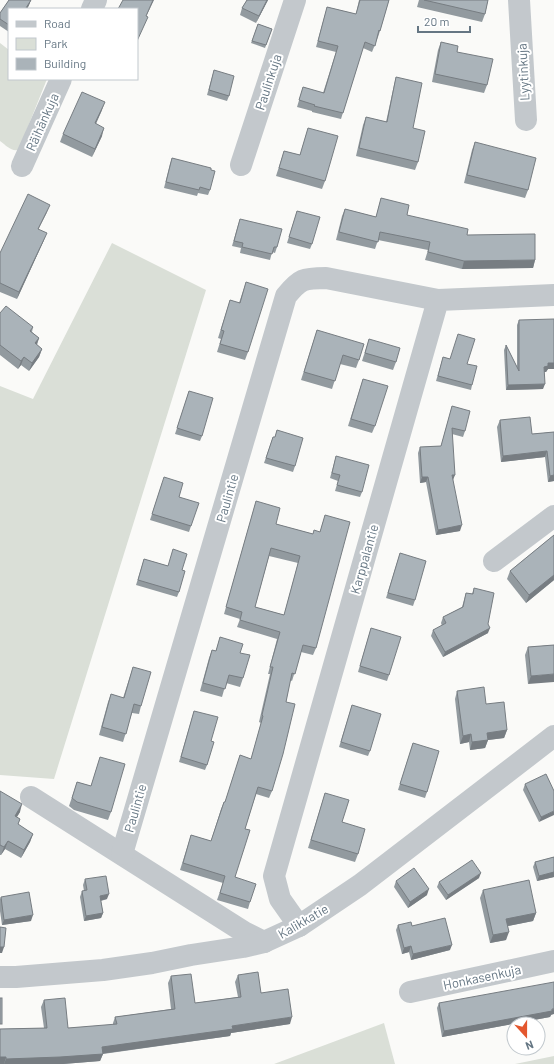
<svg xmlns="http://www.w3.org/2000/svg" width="554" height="1064" font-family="Barlow,sans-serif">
<rect width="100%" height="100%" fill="#fafaf8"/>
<g fill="#dadfd7">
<path d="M0,43L9,50V79H47L25,134L21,149C12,153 7,146 0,141Z"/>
<polygon points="112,243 206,290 54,779 0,775 0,386 33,399"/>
<polygon points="384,1023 395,1064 274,1064"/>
<polygon points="554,1056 554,1064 515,1064"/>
</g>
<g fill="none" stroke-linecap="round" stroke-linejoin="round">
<g stroke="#c3c8cc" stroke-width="22">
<polyline points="519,0 526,120"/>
<polyline points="92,9 96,0"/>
<polyline points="241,165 295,0"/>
<polyline points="22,166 61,79"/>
<polyline points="494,561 554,516"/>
<polyline points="31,797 244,932 264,942"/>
<path d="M122,854L286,296C300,279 303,278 326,278L438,300"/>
<polyline points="299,926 280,899 274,876 438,300 554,295"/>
<polyline points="0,977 16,977 103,970 152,963 191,955 243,947 264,942 299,926 360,885 554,736"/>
<polyline points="410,992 554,961"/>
</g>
</g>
<g fill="#929a9f" fill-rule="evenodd">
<polygon points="9,0 31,0 29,5 27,9 28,9 9,9 9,32 0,26 0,13"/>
<polygon points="247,0 268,0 256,23 240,15 242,8"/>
<polygon points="359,0 389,0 380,31 378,37 372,52 363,48 341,119 312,112 312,111 297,107 303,87 323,93 336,52 316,47 327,7 356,14"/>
<polygon points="419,0 488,0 485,14 482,22 417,7"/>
<polygon points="258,24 272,29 265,48 251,43"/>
<polygon points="441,42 457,52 487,85 484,93 432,82 438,50"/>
<polygon points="214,70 229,96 227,101 207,95"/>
<polygon points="396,77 413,128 418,162 415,170 356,156 363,125 366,117 386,122 394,85"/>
<polygon points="102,110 96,124 102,136 92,157 60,142 63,134"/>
<polygon points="308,128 325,181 322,189 276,176 284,151 300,155"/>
<polygon points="475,142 528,190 525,198 464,183 472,150"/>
<polygon points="172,158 211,170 210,190 208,195 198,193 197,196 164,188 170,164"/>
<polygon points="381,198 407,215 467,235 535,260 533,268 462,269 425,260 428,250 378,240 375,249 336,240 342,216 345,209 376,217"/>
<polygon points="297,211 312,244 310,249 287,243"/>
<polygon points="47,212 38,229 44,240 17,299 0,292 0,253"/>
<polygon points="240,219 277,247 275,253 272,252 270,260 240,253 241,248 232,246 238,225"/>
<polygon points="246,282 248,352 245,360 217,352 221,339 218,338 230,300 239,303"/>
<polygon points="0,313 33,327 32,332 39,338 37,345 42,349 39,357 29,371 21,365 18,369 0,355"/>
<polygon points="519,320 548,369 546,372 544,372 543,389 506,390 504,350 506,345 517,367 517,325"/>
<polygon points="317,330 359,360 356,368 340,364 332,389 301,380"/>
<polygon points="369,339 396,362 393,370 362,361"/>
<polygon points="443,357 467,364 472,385 471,390 436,381"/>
<polygon points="363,379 375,426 372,433 348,426"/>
<polygon points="189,391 202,436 200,441 175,434"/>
<polygon points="452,406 465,431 463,437 452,434 453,480 460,531 436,535 426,482 420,483 418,453 420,447 441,446"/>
<polygon points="500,420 532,434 554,432 554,481 548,482 545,457 501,462 497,427"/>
<polygon points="277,430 295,466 293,472 264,463 273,437 275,437"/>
<polygon points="336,456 362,492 360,497 335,491 338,481 330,478"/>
<polygon points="162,483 179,497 191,526 189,532 150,520"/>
<path d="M256,501L276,524L313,534L320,532L325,515L316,648L313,655L301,652L292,681L290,680L286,702L272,791L269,798L256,794L245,829L235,877L250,902L248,909L217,900L223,883L180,870L191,835L211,841L221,809L224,802H225L240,755L251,759L261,723L259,722L270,674H268L277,639L237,627L240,619L224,614L254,508ZM269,556L298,563L284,615L255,607Z"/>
<polygon points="554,535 554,580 526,603 507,579 510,571"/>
<polygon points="400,553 415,600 413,606 386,598"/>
<polygon points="144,559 182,570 179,592 177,597 136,585"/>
<polygon points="474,588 488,624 488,633 443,657 431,636 433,630 442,626 441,623 443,617 462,607 466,593 472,594"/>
<polygon points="371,628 389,675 387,681 358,672"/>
<polygon points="220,637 240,653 243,678 240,687 226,683 222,697 200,691 209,658 212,650 216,651"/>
<polygon points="554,645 528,684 525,655 528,647"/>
<polygon points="133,667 141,706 139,714 132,713 123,742 99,735 108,702 111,694 123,698"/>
<polygon points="457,691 486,704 507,730 504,738 488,740 485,748 470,750 469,742 460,744 455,699"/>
<polygon points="352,705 370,751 368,756 339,747"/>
<polygon points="194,711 211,741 207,765 205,770 179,762"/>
<polygon points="413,743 427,792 425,798 398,790"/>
<polygon points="100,757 111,812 108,820 74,810 69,806 77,782 91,786"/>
<polygon points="525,784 554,791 539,822 523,790"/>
<polygon points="0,791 20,812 17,817 20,819 18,825 33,834 30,842 21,858 5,849 1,855 0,855"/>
<polygon points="325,793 342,822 358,854 355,862 308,848"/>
<polygon points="554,857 554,877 537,881 533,867 535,862"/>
<polygon points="479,878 446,900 437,887 439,882"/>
<polygon points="85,879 107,899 101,901 103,913 101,918 84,921 80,897 82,891 84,891 83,885"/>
<polygon points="396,881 427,895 408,908 394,887"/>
<polygon points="483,890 536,913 533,921 508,926 506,940 490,943 480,898"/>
<polygon points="1,897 31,921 2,925 0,911 0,899"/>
<polygon points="398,925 412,926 450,950 411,960 409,952 402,954 396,930"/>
<polygon points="238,975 261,993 290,1024 231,1033 230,1036 103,1054 100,1061 63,1064 4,1064 0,1029 44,1028 41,1007 44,1000 68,1028 113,1025 113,1023 115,1017 171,1009 168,983 171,976 195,1003 238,997 235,982"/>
<polygon points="439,1003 551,1015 550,1017 442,1037 437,1008"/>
</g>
<g fill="#777d82">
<polygon points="31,0 29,5 27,9 25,9"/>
<polygon points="153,0 154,0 143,23 146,16"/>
<polygon points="267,0 268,0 256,23 259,16"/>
<polygon points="105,102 102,110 92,131 95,123"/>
<polygon points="104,128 102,136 92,157 95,149"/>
<polygon points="50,205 47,212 35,236 38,229"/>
<polygon points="47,233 44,240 17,299 19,292"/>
<polygon points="535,260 533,268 462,269 464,261"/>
<polygon points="39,338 36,346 35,343"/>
<polygon points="42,349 39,357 29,371 32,363"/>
<polygon points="24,357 21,365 18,369 21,361"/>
<polygon points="548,363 554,363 554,369 548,369 546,372 542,372 544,367"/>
<polygon points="545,384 543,389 506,390 508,385"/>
<polygon points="547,451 545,457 501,462 503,456"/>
<polygon points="452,475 455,475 453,480"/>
<polygon points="554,475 554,481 548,482 550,476"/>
<polygon points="422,477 428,477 426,482 420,483"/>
<polygon points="462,525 460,531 436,535 438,530"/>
<polygon points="554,575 554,580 526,603 529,595"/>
<polygon points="490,628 488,633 443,657 445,652"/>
<polygon points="554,674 554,682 528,684 531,676"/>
<polygon points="507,730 504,738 488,740 485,748 470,750 472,742 487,733"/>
<polygon points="471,734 469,742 460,744 463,736"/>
<polygon points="22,804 20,812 12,824 15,816"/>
<polygon points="554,811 554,815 539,822 541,817"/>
<polygon points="33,834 30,842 21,858 24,850"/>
<polygon points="8,841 5,849 1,855 4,847"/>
<polygon points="554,872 554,877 537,881 539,876"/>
<polygon points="481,873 479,878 446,900 448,895"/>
<polygon points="429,889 427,895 408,908 410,902"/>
<polygon points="109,894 107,899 98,901 100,896"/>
<polygon points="103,913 101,918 84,921 86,916"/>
<polygon points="536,913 533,921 503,927 506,919"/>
<polygon points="33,915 31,921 2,925 4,920"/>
<polygon points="509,932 506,940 490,943 493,935"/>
<polygon points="452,945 450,950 411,960 413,954"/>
<polygon points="411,946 409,952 402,954 404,948"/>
<polygon points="0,947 4,947 2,953 0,953"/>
<polygon points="554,1009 554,1014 551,1015 550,1017 442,1037 444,1031"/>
<polygon points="292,1017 290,1024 231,1033 230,1036 100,1054 103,1054 100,1061 63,1064 4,1064 6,1059 102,1047 232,1026"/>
<polygon points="0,1057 6,1057 4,1064 0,1064"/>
</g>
<g fill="#aab3b9" stroke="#777d82" fill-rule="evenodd">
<polygon points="9,0 31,0 26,8 28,9 9,9 9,25 0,19 0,13"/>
<polygon points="123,0 153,0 146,16 148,17 137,41 137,9 118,9"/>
<polygon points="247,0 267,0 259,16 242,8"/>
<polygon points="360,0 389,0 380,31 379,30 375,46 365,42 343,113 314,106 315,105 299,100 303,87 324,93 338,46 318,41 327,7 356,14"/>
<polygon points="424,0 488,0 485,14"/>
<polygon points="258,24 272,29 266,45 252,41"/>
<polygon points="441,42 458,46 457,52 493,59 487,85 435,74"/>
<polygon points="214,70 234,76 229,96 209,90"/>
<polygon points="396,77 422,83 413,128 425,131 418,162 359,148 366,117 387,122"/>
<polygon points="82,92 105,102 95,123 104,128 95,149 63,134"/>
<polygon points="308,128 338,136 325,181 279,168 284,151 300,155"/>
<polygon points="475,142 536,158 528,190 467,175"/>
<polygon points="172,158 211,168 211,170 215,171 210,190 200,187 199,190 166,182"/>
<polygon points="28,194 50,205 38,229 47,233 19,292 0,283 0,253"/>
<polygon points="381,198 409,205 407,215 468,229 467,235 535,234 535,260 464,261 428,252 430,242 380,232 378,242 339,232 345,209 376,217"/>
<polygon points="297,211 320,217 312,244 289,237"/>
<polygon points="240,219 282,229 277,247 274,247 272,254 242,247 243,243 234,241"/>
<polygon points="246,282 268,289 248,352 220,344 224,331 221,330 230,300 240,303"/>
<polygon points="6,306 33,327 30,331 39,338 35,343 42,349 32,363 24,357 21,361 0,345 0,313"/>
<polygon points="554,319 554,363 548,363 548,366 544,367 545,384 508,385 506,345 519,371 519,320"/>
<polygon points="317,330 364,344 359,360 343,355 335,381 304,372"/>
<polygon points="458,334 475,339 467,364 477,366 472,385 438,376 443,357 450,359"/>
<polygon points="369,339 400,348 396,362 365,353"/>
<polygon points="363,379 388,386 375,426 351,419"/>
<polygon points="189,391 213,398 202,436 177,428"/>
<polygon points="452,406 470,411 465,431 452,428 455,475 452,475 462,525 438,530 428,477 422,477 420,447 441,446"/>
<polygon points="530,417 532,434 554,432 554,475 550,476 547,451 503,456 500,420"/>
<polygon points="277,430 303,438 295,466 266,458 273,437 275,437"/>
<polygon points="336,456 369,465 362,492 337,485 340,475 332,473"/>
<polygon points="164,477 183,483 179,497 199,503 191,526 152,514"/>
<path d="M256,501L280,508L276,524L313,534L314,530L320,532L325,515L350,522L316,648L303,645L295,674L292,673L286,702L295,704L283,754L272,791L258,787L245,829L250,830L235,877L256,884L250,902L220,893L225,876L183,863L191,835L211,841L224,802H225L240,755L251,759L263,716L262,715L273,667H270L280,632L240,620L242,612L226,607ZM271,548L300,556L284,615L255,607Z"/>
<polygon points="554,535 554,575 529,595 510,571"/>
<polygon points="173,549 187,554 182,570 185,571 179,592 138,580 144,559 168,566"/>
<polygon points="400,553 426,561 415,600 388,593"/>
<polygon points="474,588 494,593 488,624 490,628 445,652 433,630 446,623 443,617 463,607 466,593 473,594"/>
<polygon points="371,628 401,637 389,675 360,666"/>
<polygon points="220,637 243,644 240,653 250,655 243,678 229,675 225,689 203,683 212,650 216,651"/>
<polygon points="554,645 554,674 531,676 528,647"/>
<polygon points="133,667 151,672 141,706 134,704 126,734 102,727 111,694 124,698"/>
<polygon points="484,687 486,704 504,702 507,730 487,733 488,740 472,742 471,734 463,736 457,691"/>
<polygon points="352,705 381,714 370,751 341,742"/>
<polygon points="194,711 218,717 211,741 214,742 207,765 181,757"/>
<polygon points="413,743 439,751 427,792 400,784"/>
<polygon points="100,757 125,764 111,812 77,802 72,798 77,782 91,786"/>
<polygon points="546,774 554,791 554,811 541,817 525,784"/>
<polygon points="0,791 22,804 15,816 20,819 18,824 33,834 24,850 8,841 4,847 0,845"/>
<polygon points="325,793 349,800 342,822 365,829 358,854 311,840"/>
<polygon points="554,857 554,872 539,876 535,862"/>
<polygon points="472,860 481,873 448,895 439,882"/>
<polygon points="414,868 429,889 410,902 396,881"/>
<polygon points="106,876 109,894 100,896 103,913 86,916 82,891 87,890 85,879"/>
<polygon points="529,880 536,913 506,919 509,932 493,935 483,890"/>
<polygon points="29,892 33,915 4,920 1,897"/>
<polygon points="445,918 452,945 413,954 411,946 404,948 398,925 411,922 412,926"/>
<polygon points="0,927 6,928 4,947 0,947"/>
<polygon points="258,972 261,993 288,989 292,1017 232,1026 233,1029 102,1047 103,1054 60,1057 6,1059 6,1057 0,1057 0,1029 47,1028 44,1000 65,998 68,1028 117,1024 115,1017 175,1009 171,976 191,974 195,1003 241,997 238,975"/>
<polygon points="554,982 554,1009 552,1009 552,1011 444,1031 439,1003"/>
<rect x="0" y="998" width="2" height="26"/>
</g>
<g text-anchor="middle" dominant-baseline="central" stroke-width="4" stroke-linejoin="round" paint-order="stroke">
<g font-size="13" fill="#657683" stroke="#fff">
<text transform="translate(523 72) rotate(-93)">Lyytinkuja</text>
<text transform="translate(268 82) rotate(-72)">Paulinkuja</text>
<text transform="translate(42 122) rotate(-66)">Räihänkuja</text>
<text transform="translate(227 498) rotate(-74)">Paulintie</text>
<text transform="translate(364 559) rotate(-74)">Karppalantie</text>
<text transform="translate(135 808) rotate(-74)">Paulintie</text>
<text transform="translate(303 921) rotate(-30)">Kalikkatie</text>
<text transform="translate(482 977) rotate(-12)">Honkasenkuja</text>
</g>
</g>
<rect x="8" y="8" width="130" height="72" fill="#ffffff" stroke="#c1c8cd"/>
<rect x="16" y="21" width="20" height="6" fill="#c3c8cc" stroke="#c1c8cd"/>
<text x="44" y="28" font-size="12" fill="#657683">Road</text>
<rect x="16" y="38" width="20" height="12" fill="#dadfd7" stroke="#c1c8cd"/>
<text x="44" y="48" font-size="12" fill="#657683">Park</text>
<rect x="16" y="58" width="20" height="12" fill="#aab3b9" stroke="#c1c8cd"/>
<text x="44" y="68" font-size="12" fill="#657683">Building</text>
<g transform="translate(526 1036) rotate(159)"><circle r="19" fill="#ffffff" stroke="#c1c8cd"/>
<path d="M0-3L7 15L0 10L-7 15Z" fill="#e4572e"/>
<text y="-6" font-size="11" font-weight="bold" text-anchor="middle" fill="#657683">N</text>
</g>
<path d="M418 26v6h52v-6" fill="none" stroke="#657683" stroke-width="2"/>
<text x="424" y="26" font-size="12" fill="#657683" stroke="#ffffff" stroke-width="3" paint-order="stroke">20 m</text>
</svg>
